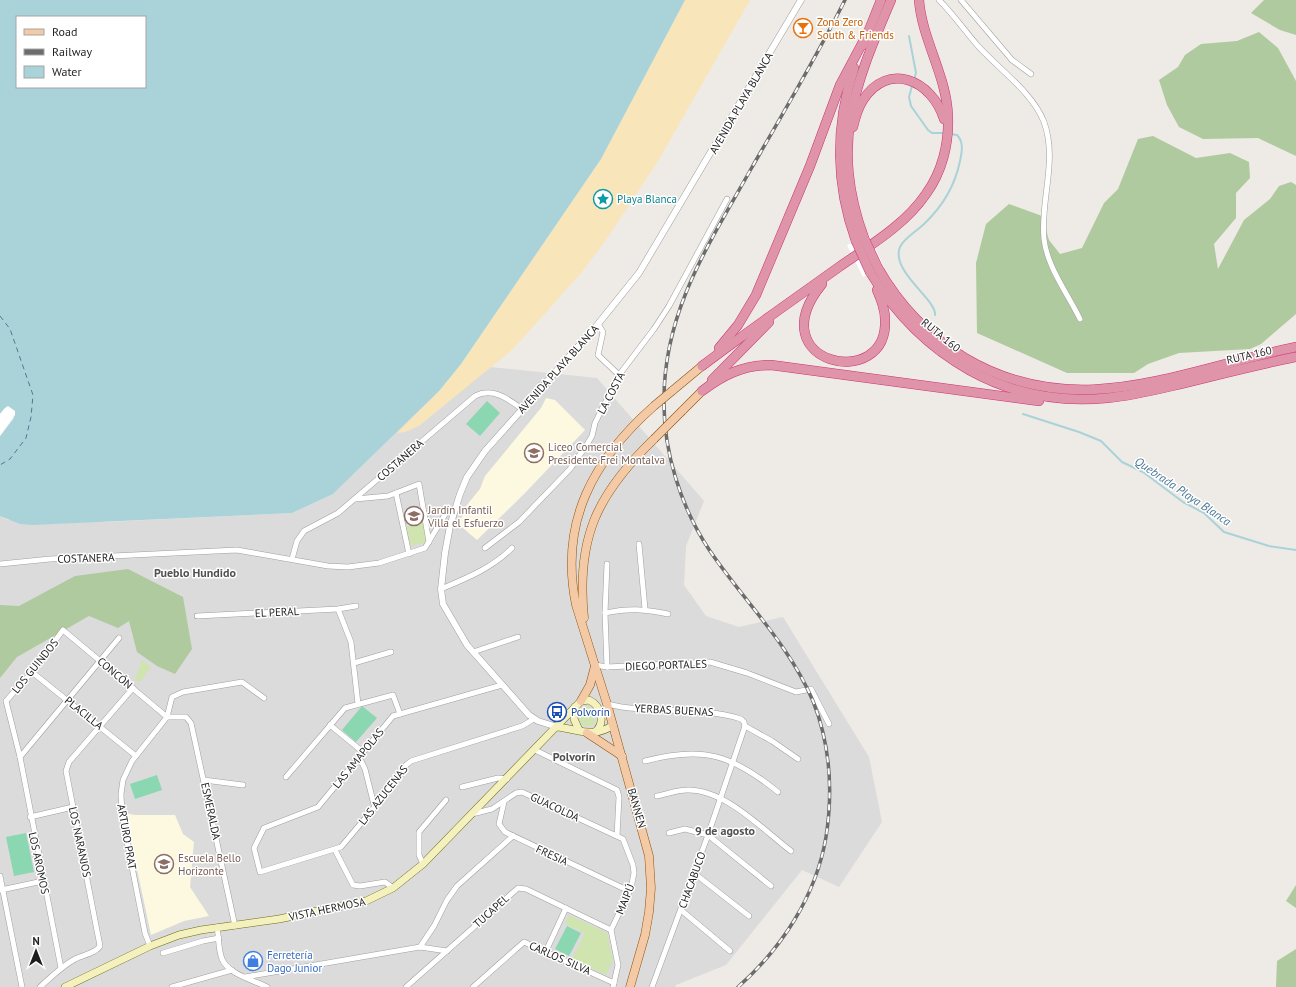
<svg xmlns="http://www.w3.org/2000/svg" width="1296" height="987" font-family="'PT Sans',sans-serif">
<rect width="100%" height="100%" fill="#eeeae5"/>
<polygon fill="#dcdbdb" points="461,364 597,378 704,501 686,546 684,585 706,616 739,627 783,617 869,757 882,822 839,887 802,870 726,965 676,985 675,987 0,987 0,516 8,520 107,522 292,513 333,494 439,391"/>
<g fill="#fcf9e0">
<polygon points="546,398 555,400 585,430 524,494 477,540 457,523 468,509 466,506 480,489 485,476 541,408"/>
<polygon points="125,813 135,815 175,815 183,834 194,842 190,887 209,916 184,921 151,935"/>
</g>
<g fill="#cfe4af">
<polygon points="424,523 428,542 411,546 406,527"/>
<polygon points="142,660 151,667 139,683 135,680"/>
<polygon points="586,706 589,706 593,712 595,723 591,726 584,726 579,719 580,711"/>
<polygon points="569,915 607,933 613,960 606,975 572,959 585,933 565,924"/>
</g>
<g fill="#afca9e">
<polygon points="1264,0 1296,0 1296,35 1280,30 1251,13"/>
<polygon points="1259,32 1278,48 1296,81 1296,156 1258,138 1203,139 1179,127 1167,105 1159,80 1178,67 1185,55 1201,44 1237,41"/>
<polygon points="1153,136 1196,158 1230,153 1249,162 1250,178 1236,193 1236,218 1214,244 1218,269 1244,220 1270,199 1279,186 1291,182 1296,185 1296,314 1261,344 1250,349 1179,353 1148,364 1134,373 1067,373 977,333 976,263 986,224 1009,204 1042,216 1049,240 1060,254 1082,248 1104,203 1118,189 1138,139"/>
<polygon points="128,569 183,597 192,649 175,674 157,666 137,652 129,621 118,628 89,616 17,657 0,678 0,605 19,606 75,576"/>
<polygon points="1296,885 1296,908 1286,901"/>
<polygon points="1296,949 1296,987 1276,987 1277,961"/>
</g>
<polygon fill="#f8e5b9" points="685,0 750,0 658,161 608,237 582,272 513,349 419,426 405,432 397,433 439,391 461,364 601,159"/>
<g fill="#8ad7b1">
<polygon points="487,401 500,413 480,436 466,424"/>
<polygon points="362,706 377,718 356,742 342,730"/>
<polygon points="157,775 162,790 135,799 130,784"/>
<polygon points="26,833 34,872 14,876 6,837"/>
<polygon points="567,926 581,933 569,956 555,949"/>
</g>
<path fill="#a9d3d8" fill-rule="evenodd" d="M0,0H685L601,159L461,364L439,391L333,494L292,513L33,525L20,524L0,516V436L14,418L5,408L0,414ZM17,17H145V87H17Z"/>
<g fill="#fff">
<polygon points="869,235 884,267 863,277 847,245"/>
<polygon points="8,406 15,411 15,415 0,436 0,414 5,408"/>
</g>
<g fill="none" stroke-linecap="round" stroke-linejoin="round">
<g stroke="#a9d3d8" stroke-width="2">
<polyline points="909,36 916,73 914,80"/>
<polyline points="912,86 909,97 911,106 928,130 932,133 944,133"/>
<path d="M935,315C937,300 890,271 900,247C904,238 917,231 924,224C943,206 955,186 960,161C962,152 964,142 957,135L950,134"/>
<polyline points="1023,414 1079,432 1101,441 1122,462 1143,472 1183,502 1204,513 1224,532 1269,546 1296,550"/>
</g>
<polyline stroke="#4c7997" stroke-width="1" stroke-dasharray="5 4" stroke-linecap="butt" points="0,316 10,329 33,395 31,417 26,438 10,459 0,465"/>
<defs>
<g id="minor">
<path d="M939,0C953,14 965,31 978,46C999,69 1033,93 1044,122C1058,161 1040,200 1044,239C1047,267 1068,294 1080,319"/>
<polyline points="961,0 1012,60 1031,74"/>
<polyline points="598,324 603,332 598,355 619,375"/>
<polyline points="396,493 409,554"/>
<polyline points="355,499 388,496 419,484 429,542"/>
<polyline points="639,544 645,609"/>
<polyline points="485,548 519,522 570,469 586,446 592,436 595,423 619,375 654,329 669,306 727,199"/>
<path d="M292,559L297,541L304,531L338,513L475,396C493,387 508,399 522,409"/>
<polyline points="0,564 50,559 237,550 328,566 348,567 379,563 425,548 446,513 454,511"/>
<polyline points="607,564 605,613 607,667"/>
<path d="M441,589C467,578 492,568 512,548"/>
<polyline points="338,609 351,642 358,704"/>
<path d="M605,613C629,608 644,609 668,614"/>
<polyline points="197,616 338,609 356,606"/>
<polyline points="473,652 518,637"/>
<polyline points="354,663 391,652"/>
<polyline points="595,665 607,667 710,662 747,673 796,692 811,689 829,724"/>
<polyline points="32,672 136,756"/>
<polyline points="502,685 393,716 318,807 264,828 254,848 260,872 341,847 373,809 405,766 411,761 522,726 534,719"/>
<path d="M607,704C651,715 696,705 741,719L744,722L745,726"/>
<polyline points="167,717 186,717 191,723 235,926"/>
<polyline points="167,717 172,697 183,692 242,682 264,698"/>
<polyline points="330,725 363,752"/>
<polyline points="745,726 772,741 798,759"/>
<polyline points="535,750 617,790 619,797 617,836"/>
<polyline points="20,757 6,701 32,672 63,630 167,717"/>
<polyline points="359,757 365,769 374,805"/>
<path d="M645,761C703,746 731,754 778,792"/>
<polyline points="286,777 345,708 393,695 400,714"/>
<polyline points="204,780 243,785"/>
<polyline points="462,787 498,778 507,779"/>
<path d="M657,796C667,794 677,790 687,790C725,789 762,829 791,851"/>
<polyline points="504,802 499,824 505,832 629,891"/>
<polyline points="472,814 492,809 516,793 522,792 623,839 633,865 634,873 631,888 611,930 618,965 613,987"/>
<polyline points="30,817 73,807"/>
<polyline points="669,833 685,829 708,835 771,886"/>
<polyline points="335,850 353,885 360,886 385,882 393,888"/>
<polyline points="423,864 419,855 419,832 446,800"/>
<polyline points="694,873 749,916"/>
<polyline points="0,876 22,987"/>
<polyline points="1,890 43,881"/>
<polyline points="681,910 730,951"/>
<path d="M217,927C219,937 218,949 222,959C228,974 253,980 267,987"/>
<polyline points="150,946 145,933 122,816 121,794 123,780 132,761 167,717"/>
<polyline points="420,947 434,926 447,900 457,886 513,836"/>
<polyline points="546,951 566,908"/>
<polyline points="163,953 203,941 219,938"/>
<polyline points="61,968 20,757 119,638"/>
<polyline points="245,977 420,947 447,951"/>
<path d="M40,987C51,977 62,966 75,959C83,955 96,953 100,946L66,771L69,762L133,688"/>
<polyline points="172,987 232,970"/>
<polyline points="406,987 518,888 526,889 611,930"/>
<polyline points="473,987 524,942 614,983"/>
<polyline points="652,987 708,835 745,726"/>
</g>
<polyline id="tertiary" points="557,727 538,721 529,715 467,645 443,604 441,589 445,553 450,526 460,494 467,477 485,451 598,324 639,273 801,0"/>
<g id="secondary">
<polyline points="575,707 574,719 579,730"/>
<path d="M557,727C578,729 594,739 613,725"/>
<path d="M65,987L150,946L179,935L201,930L279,919L366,901L393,888L423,864L581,701L589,700C601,706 606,723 595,732"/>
</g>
<g id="primary">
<polyline points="672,391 702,366"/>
<polyline points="682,411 702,391"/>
<path d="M584,618C576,538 597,494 654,439"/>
<polyline points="581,701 590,685 595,666"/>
<polyline points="587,733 622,756"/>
<path d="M630,987L645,935L649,912L651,888L649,856L607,704L576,605C559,522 593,460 654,406"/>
</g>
<g id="motorway">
<polyline points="863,45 881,0"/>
<path d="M854,68C835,126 835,183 856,241"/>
<path d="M853,127C855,118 858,108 863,100C888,61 932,80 944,119"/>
<path d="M864,238C830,144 854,87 891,0"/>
<path d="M878,268C899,305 929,336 965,358C1077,424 1181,370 1296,347"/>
<path d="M870,272C921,356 1006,408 1107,398C1129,396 1151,391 1172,386C1214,376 1255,365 1296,357"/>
<path d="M822,284C757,364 889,393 885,319C885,309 881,299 877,290"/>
<polyline points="719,348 738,325 756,295 810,166 840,85 864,40"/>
<path d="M702,366C747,332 793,300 839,267C869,246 905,225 926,194C942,172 949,144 948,117C947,76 922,40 919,0"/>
<polyline points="712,380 769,322"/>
<path d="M702,391C723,375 743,365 771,365L1039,401"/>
</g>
</defs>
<use href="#minor" stroke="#9f9f9f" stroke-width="6"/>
<use href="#tertiary" stroke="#9f9f9f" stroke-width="7"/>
<use href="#secondary" stroke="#6c6c0e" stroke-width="8"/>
<use href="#primary" stroke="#8c540d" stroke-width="9"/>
<use href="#motorway" stroke="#cb3378" stroke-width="10"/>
<use href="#minor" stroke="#fff" stroke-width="5"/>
<use href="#tertiary" stroke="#fff" stroke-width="6"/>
<use href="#secondary" stroke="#f4f1be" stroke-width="7"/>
<use href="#primary" stroke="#f4c9a5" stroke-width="8"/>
<use href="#motorway" stroke="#df94aa" stroke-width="9"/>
<defs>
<path id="rail" d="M738,987C782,948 816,896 826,837C833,792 830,744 813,701C789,644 744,601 710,551C681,508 663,451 664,399C664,311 709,244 751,169C783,113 816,58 845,0"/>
</defs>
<use href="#rail" stroke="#6c6c6c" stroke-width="3.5"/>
<use href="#rail" stroke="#fff" stroke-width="2" stroke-dasharray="6" stroke-linecap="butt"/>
<defs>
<g id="primary-bridge">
<polyline points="654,406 672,391"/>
<polyline points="654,439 682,411"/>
</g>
<g id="motorway-bridge">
<polyline points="864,238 878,268"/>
<polyline points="856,241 870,272"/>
</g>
</defs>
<use href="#primary-bridge" stroke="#8c540d" stroke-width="9" stroke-linecap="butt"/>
<use href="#motorway-bridge" stroke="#cb3378" stroke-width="10" stroke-linecap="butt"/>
<use href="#primary-bridge" stroke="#f4c9a5" stroke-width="8"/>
<use href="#motorway-bridge" stroke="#df94aa" stroke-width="9"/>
</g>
<defs>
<symbol id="bar-ring" viewBox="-11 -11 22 22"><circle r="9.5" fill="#fff" stroke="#e8710a" stroke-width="1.5"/><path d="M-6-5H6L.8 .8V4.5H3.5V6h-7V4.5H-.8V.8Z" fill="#e8710a"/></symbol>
<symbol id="sight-ring" viewBox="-11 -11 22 22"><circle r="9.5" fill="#fff" stroke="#0f9aa8" stroke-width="1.5"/><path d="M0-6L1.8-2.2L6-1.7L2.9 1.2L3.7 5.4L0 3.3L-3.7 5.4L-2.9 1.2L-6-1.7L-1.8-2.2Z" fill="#0f9aa8"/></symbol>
<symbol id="school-ring" viewBox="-11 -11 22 22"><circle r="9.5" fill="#fff" stroke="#8d6e63" stroke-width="1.5"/><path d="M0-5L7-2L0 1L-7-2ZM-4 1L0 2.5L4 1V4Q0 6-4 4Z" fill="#8d6e63"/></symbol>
<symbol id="bus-ring" viewBox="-11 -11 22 22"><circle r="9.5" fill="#fff" stroke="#1a4fb4" stroke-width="1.5"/><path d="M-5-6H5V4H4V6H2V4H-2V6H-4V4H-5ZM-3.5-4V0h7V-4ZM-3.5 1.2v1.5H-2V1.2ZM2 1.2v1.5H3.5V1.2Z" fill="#1a4fb4"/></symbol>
<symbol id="shop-ring" viewBox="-11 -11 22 22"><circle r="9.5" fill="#fff" stroke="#3f7fe0" stroke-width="1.5"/><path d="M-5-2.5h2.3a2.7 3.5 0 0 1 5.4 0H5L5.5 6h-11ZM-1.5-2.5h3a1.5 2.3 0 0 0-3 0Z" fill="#3f7fe0"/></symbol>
</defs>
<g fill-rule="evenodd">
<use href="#bar-ring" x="792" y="17" width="22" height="22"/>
<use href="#sight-ring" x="592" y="188" width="22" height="22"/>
<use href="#school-ring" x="523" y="442" width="22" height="22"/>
<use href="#school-ring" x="403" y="505" width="22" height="22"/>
<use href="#bus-ring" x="546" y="701" width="22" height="22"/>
<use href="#school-ring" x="153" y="853" width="22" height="22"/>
<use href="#shop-ring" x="242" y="950" width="22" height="22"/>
</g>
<g text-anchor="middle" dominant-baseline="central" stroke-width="3" stroke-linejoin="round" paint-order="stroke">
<g font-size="11" fill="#c56008" stroke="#fff" text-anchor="start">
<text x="817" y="22">Zona Zero<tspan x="817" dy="13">South &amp; Friends</tspan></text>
</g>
<g font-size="11" fill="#1e1e1e" stroke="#fff">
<text transform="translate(741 103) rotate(-60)">AVENIDA PLAYA BLANCA</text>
<text transform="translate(941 335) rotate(39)">RUTA 160</text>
<text transform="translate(1249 355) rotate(-13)">RUTA 160</text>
<text transform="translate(558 369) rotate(-48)">AVENIDA PLAYA BLANCA</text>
<text transform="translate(611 393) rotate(-62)">LA COSTA</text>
<text transform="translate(400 460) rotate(-41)">COSTANERA</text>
<text transform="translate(86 558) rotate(-2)">COSTANERA</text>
<text transform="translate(277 612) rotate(-3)">EL PERAL</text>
<text transform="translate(666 665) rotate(-2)">DIEGO PORTALES</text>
<text transform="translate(35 666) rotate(-51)">LOS GUINDOS</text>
<text transform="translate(115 673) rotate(40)">CONCÓN</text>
<text transform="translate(674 710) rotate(3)">YERBAS BUENAS</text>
<text transform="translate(84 713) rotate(39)">PLACILLA</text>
<text transform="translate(358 758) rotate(-51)">LAS AMAPOLAS</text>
<text transform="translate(383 795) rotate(-52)">LAS AZUCENAS</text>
<text transform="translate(555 807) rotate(25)">GUACOLDA</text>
<text transform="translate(637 808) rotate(74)">BANNEN</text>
<text transform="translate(211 811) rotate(78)">ESMERALDA</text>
<text transform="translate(127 837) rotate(80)">ARTURO PRAT</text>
<text transform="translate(80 842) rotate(78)">LOS NARANJOS</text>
<text transform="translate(552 855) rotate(25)">FRESIA</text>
<text transform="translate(39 863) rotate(78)">LOS AROMOS</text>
<text transform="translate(692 880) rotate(-70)">CHACABUCO</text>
<text transform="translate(625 899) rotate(-68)">MAIPÚ</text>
<text transform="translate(327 909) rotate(-12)">VISTA HERMOSA</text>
<text transform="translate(491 911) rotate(-42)">TUCAPEL</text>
<text transform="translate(560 958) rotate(24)">CARLOS SILVA</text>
</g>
<g font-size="11" fill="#0d838f" stroke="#fff" text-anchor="start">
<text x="617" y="199">Playa Blanca</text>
</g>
<g font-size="11" fill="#785e54" stroke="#fff" text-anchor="start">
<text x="548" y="447">Liceo Comercial<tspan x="548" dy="13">Presidente Frei Montalva</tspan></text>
<text x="428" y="510">Jardín Infantil<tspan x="428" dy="13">Villa el Esfuerzo</tspan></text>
<text x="178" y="858">Escuela Bello<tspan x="178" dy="13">Horizonte</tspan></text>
</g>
<g font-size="11" fill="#164399" stroke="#fff" text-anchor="start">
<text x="571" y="712">Polvorín</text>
</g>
<g font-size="11" fill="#366cbe" stroke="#fff" text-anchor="start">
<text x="267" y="955">Ferretería<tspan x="267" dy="13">Dago Junior</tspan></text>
</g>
<g font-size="12" font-style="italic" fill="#4c7997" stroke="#fff">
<text transform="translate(1183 491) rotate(34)">Quebrada Playa Blanca</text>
</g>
<g font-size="12" font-weight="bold" fill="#515151" stroke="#fff">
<text x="195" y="572">Pueblo Hundido</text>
<text x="574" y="756">Polvorín</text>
<text x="725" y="830">9 de agosto</text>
</g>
</g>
<rect x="16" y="16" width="130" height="72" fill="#ffffff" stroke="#a5a5a5"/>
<rect x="24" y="29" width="20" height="6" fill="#f4c9a5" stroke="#a5a5a5"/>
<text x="52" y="36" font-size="12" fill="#1e1e1e">Road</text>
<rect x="24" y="49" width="20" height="6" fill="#6c6c6c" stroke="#a5a5a5"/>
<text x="52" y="56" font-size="12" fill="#1e1e1e">Railway</text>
<rect x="24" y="66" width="20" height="12" fill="#a9d3d8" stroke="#a5a5a5"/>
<text x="52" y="76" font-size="12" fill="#1e1e1e">Water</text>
<g transform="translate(36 951)" stroke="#ffffff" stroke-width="3" paint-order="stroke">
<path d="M0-3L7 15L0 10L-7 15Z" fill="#1e1e1e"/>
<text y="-6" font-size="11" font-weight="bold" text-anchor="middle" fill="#1e1e1e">N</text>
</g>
</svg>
